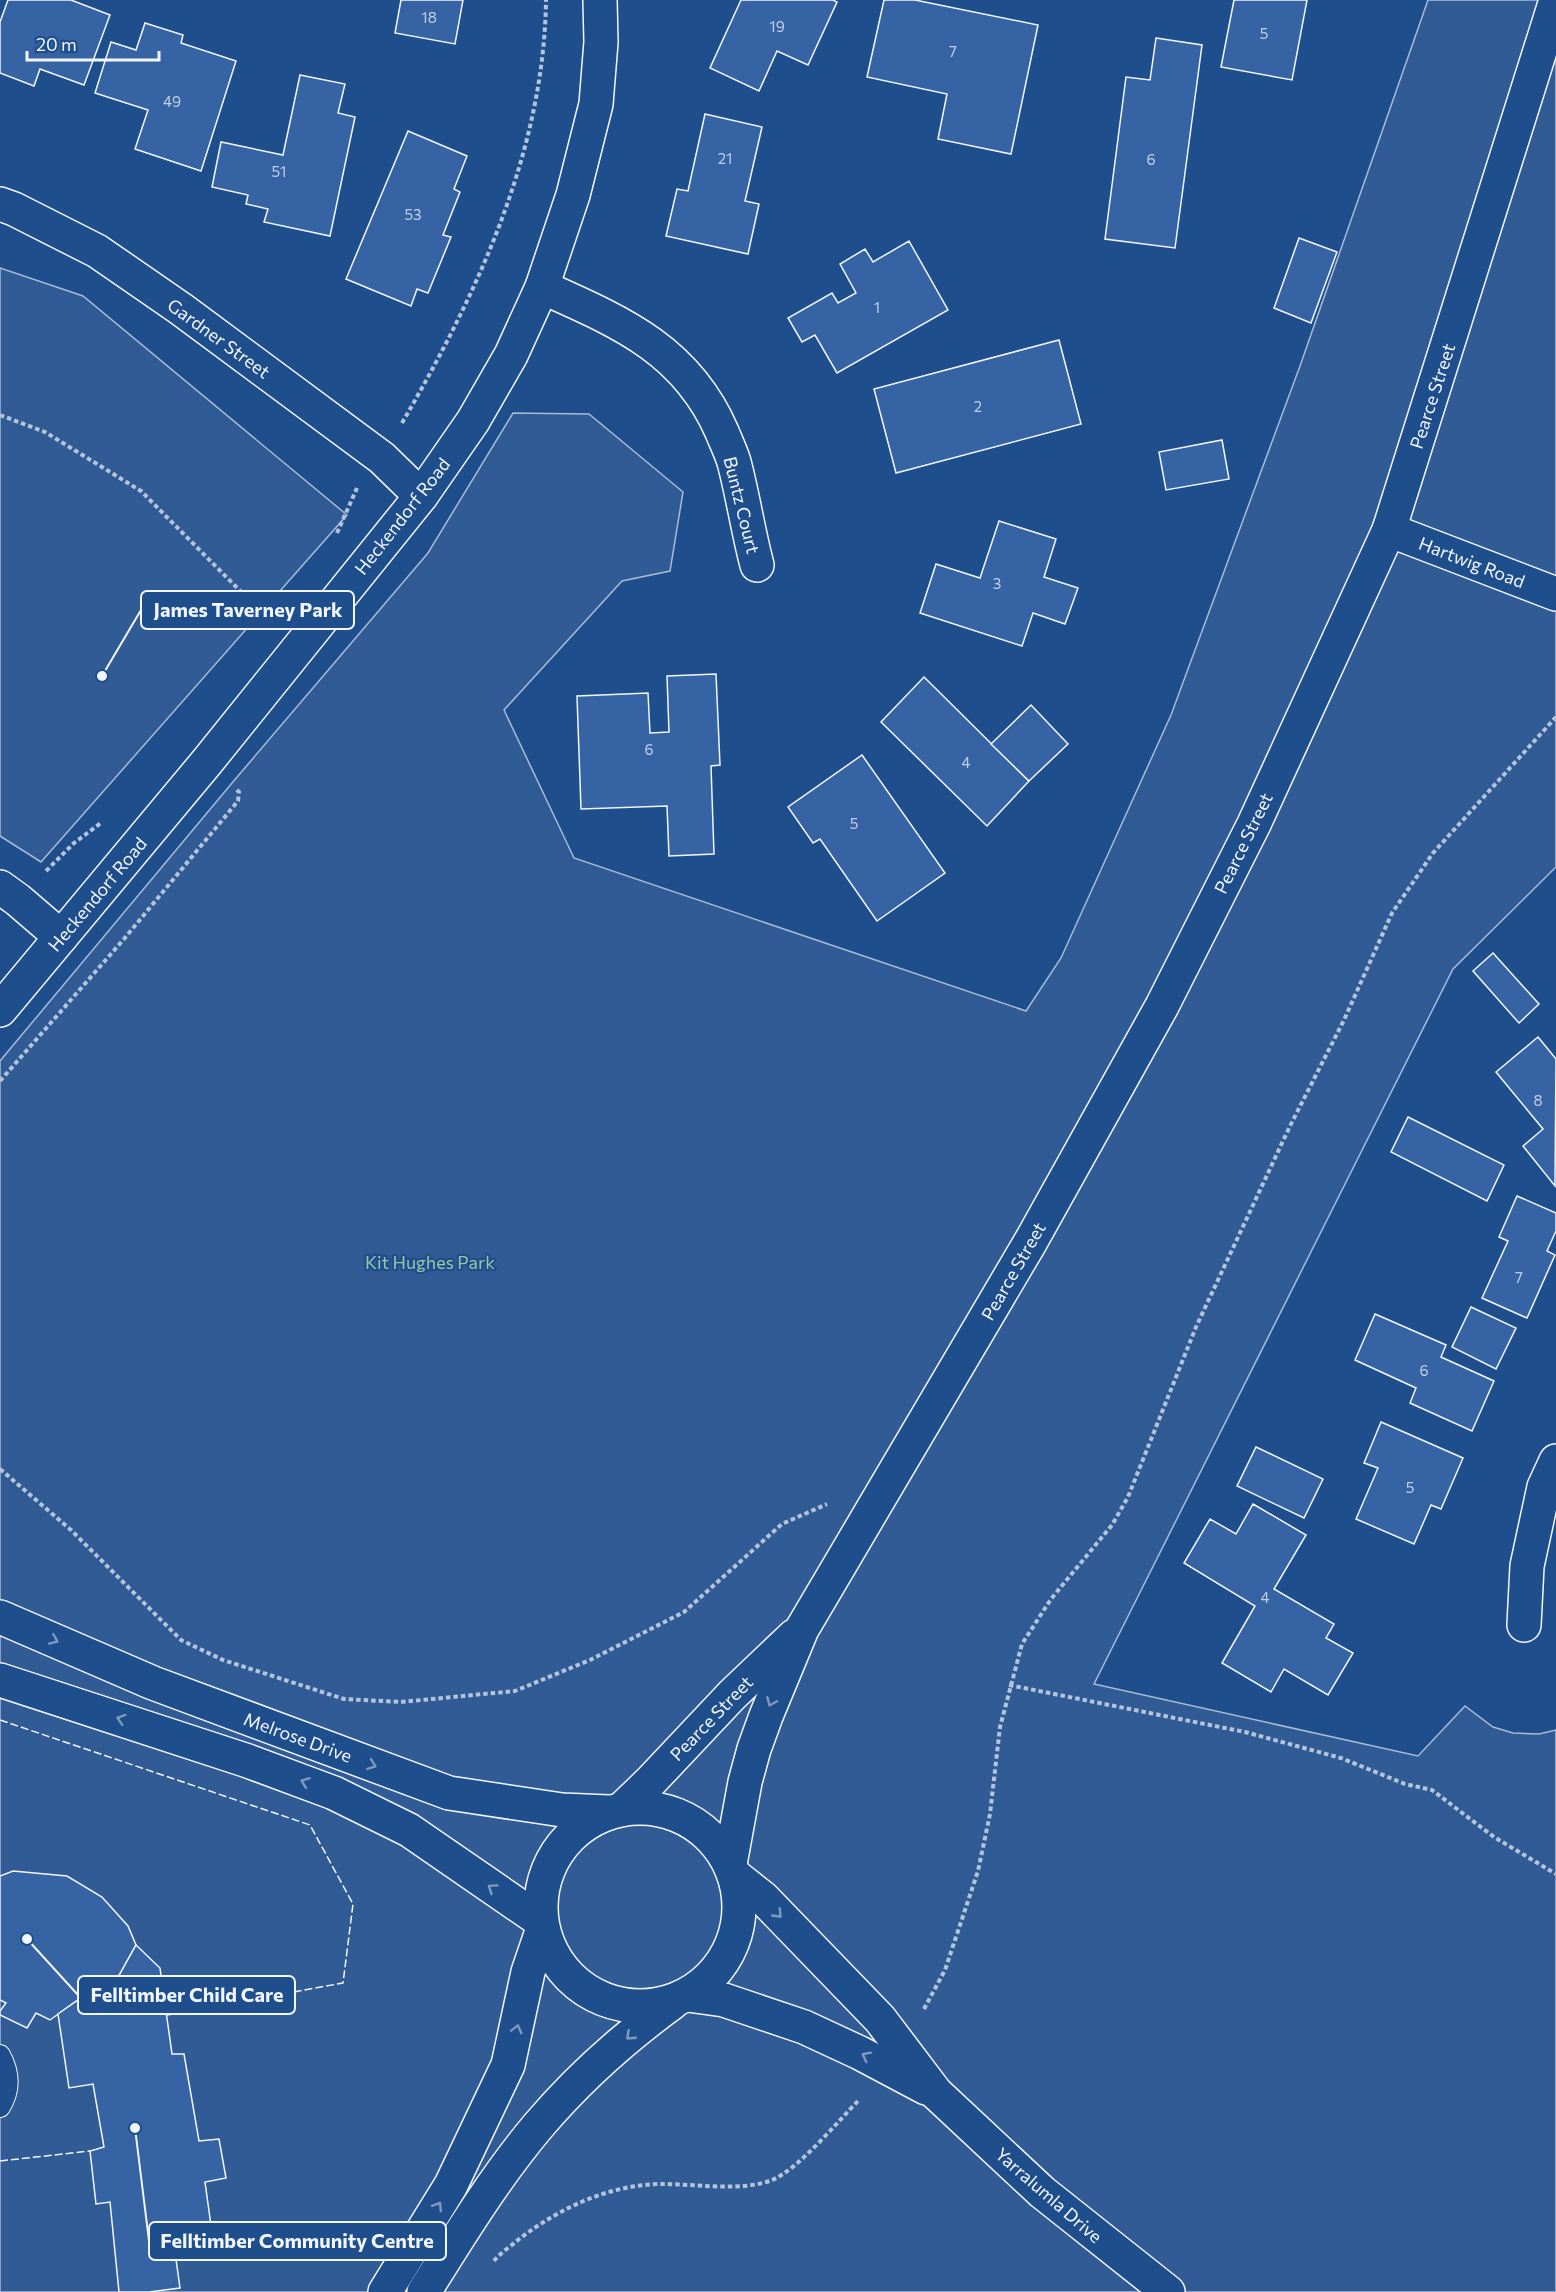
<svg xmlns="http://www.w3.org/2000/svg" width="1556" height="2292" font-family="Commissioner,sans-serif">
<rect width="100%" height="100%" fill="#1f4e8c"/>
<g fill="#305b95" stroke="#a8bbd7" stroke-width="1.5">
<polygon points="1428,0 1556,0 1556,867 1453,969 1094,1684 1418,1756 1465,1706 1493,1727 1513,1733 1539,1734 1556,1730 1556,2292 0,2292 0,1061 232,783 428,553 513,413 589,414 683,492 670,571 622,581 504,710 574,858 1026,1011 1061,958 1171,715 1300,366"/>
<polygon points="0,268 83,296 347,515 41,862 0,836"/>
</g>
<g fill="#3563a3" stroke="#f2f6ff" stroke-width="1.5">
<polygon points="8,0 71,0 110,15 84,85 40,69 34,86 0,73 0,22"/>
<polygon points="401,0 463,0 455,44 395,33"/>
<polygon points="741,0 833,0 837,2 808,65 777,51 759,91 710,68"/>
<polygon points="884,0 915,0 1038,25 1011,154 938,139 947,94 867,77"/>
<polygon points="1234,0 1307,0 1292,80 1221,67"/>
<polygon points="145,23 183,35 181,43 236,61 201,171 135,149 148,110 95,93 111,42 136,50"/>
<polygon points="1156,38 1202,45 1175,248 1105,239 1126,77 1150,80"/>
<polygon points="300,75 345,84 338,113 355,117 330,236 264,222 268,209 246,204 248,195 212,187 221,142 283,155"/>
<polygon points="705,114 762,127 745,201 759,204 748,254 666,236 677,189 688,191"/>
<polygon points="408,131 467,156 454,189 460,192 443,235 451,237 428,293 417,289 411,306 346,279"/>
<polygon points="1299,238 1337,252 1311,323 1274,308"/>
<polygon points="909,241 948,310 837,373 815,335 802,342 788,318 832,293 838,303 856,293 840,264 865,249 873,262"/>
<polygon points="1059,340 1081,424 896,473 874,389"/>
<polygon points="1222,440 1229,479 1166,490 1159,452"/>
<polygon points="999,521 1056,539 1044,577 1078,588 1065,624 1033,613 1022,646 920,613 936,564 980,578"/>
<polygon points="716,674 720,765 711,766 714,854 669,856 667,806 581,809 577,696 648,693 650,733 669,732 667,676"/>
<polygon points="924,677 1029,781 987,826 881,722"/>
<polygon points="1031,705 1068,744 1029,781 991,744"/>
<polygon points="862,755 945,873 877,921 820,839 813,843 788,807"/>
<polygon points="1493,953 1539,1004 1519,1023 1473,971"/>
<polygon points="1538,1037 1556,1059 1555,1186 1523,1146 1543,1129 1496,1072"/>
<polygon points="1408,1117 1504,1165 1487,1201 1391,1152"/>
<polygon points="1517,1196 1556,1213 1556,1231 1547,1251 1555,1255 1527,1318 1482,1298 1508,1241 1499,1237"/>
<polygon points="1471,1307 1516,1328 1496,1369 1452,1347"/>
<polygon points="1375,1314 1446,1345 1441,1357 1494,1381 1472,1431 1410,1403 1416,1388 1355,1360"/>
<polygon points="1381,1422 1463,1458 1441,1509 1431,1505 1414,1544 1356,1519 1378,1468 1364,1463"/>
<polygon points="1256,1447 1323,1479 1304,1518 1237,1486"/>
<polygon points="1253,1504 1306,1535 1274,1589 1334,1624 1326,1638 1353,1653 1328,1695 1284,1669 1271,1692 1222,1663 1255,1606 1184,1563 1210,1519 1236,1534"/>
<polygon points="13,1871 67,1876 102,1897 128,1926 136,1945 112,1988 85,2005 78,2000 50,2020 36,2013 27,2028 0,2015 0,2011 6,2003 0,2000 0,1876"/>
<polygon points="136,1945 160,1968 172,2054 184,2054 199,2141 219,2139 226,2178 205,2182 214,2247 175,2252 180,2288 149,2292 119,2292 110,2202 96,2204 90,2151 104,2147 93,2084 69,2088 58,2014 78,2000 85,2005 112,1988"/>
</g>
<g fill="none" stroke-linecap="round" stroke-linejoin="round">
<defs>
<path id="lane" d="M0,2055C10,2073 11,2089 0,2107"/>
<g id="street">
<polyline points="0,204 14,209 97,251 181,309 382,458 421,496"/>
<path d="M542,287C620,322 686,349 722,432C726,442 731,452 734,462C743,496 748,531 757,565"/>
<polyline points="0,887 18,900 61,937"/>
<polyline points="0,1010 206,763 421,496 473,421 511,355 542,287 573,195 596,104 601,42 600,0"/>
<polyline points="1524,1625 1527,1566 1544,1487 1556,1461"/>
</g>
<g id="secondary">
<polyline points="1389,530 1556,594"/>
<polyline points="0,1617 153,1683 449,1793 562,1810 608,1812"/>
<polyline points="0,1680 248,1761 334,1793 409,1830 541,1921"/>
<circle cx="640" cy="1907" r="99"/>
<polyline points="622,1809 649,1783 732,1695 794,1636"/>
<polyline points="730,1864 745,1782 754,1749 766,1716 802,1629 1031,1241 1162,1006 1254,824 1389,530 1556,0"/>
<polyline points="734,1875 763,1898 880,2019 936,2093 1042,2192 1168,2292"/>
<polyline points="688,1995 724,2000 804,2027 860,2053 926,2088"/>
<polyline points="385,2292 451,2185 508,2065 528,1972 542,1931"/>
<path d="M424,2292C459,2236 495,2177 538,2126C577,2080 624,2038 672,2003"/>
</g>
</defs>
<use href="#lane" stroke="#f2f6ff" stroke-width="22"/>
<use href="#street" stroke="#f2f6ff" stroke-width="36"/>
<use href="#secondary" stroke="#f2f6ff" stroke-width="36"/>
<g stroke="#b3c4dc" stroke-width="4" stroke-dasharray="4.5 3" stroke-linecap="butt">
<polyline points="0,415 45,432 141,491 271,622"/>
<path d="M402,423C477,294 544,152 546,0"/>
<polyline points="337,533 357,488"/>
<polyline points="46,871 74,843 101,823"/>
<polyline points="0,1081 124,939 238,801 239,792 236,789"/>
<polyline points="0,1469 71,1530 181,1640 223,1660 344,1699 401,1702 515,1691 590,1660 684,1612 782,1524 827,1504"/>
<polyline points="1009,1685 1245,1732 1341,1758 1405,1784 1432,1790 1494,1837 1556,1874"/>
<polyline points="924,2009 945,1970 978,1871 990,1814 1000,1727 1022,1644 1051,1599 1112,1525 1128,1497 1196,1327 1290,1126 1344,1020 1392,913 1433,853 1556,717"/>
<path d="M494,2261C500,2253 510,2247 518,2240C559,2208 610,2184 664,2184C696,2184 742,2192 772,2180C799,2169 838,2121 859,2100"/>
</g>
<use href="#lane" stroke="#1f4e8c" stroke-width="20"/>
<use href="#street" stroke="#1f4e8c" stroke-width="33"/>
<use href="#secondary" stroke="#1f4e8c" stroke-width="33"/>
<g stroke="#f2f6ff" stroke-width="1.5" stroke-dasharray="8 3" stroke-linecap="butt">
<polyline points="0,1720 310,1825 353,1904 343,1983 167,2015"/>
<polyline points="0,2161 90,2151"/>
</g>
</g>
<defs><path id="oneway-chevron" d="M-2-3.5L2.5 0L-2 3.5" fill="none" stroke-width="1.6" stroke-linecap="round" stroke-linejoin="round" transform="scale(1.5)"/></defs>
<g stroke="#7e9ac0">
<use href="#oneway-chevron" transform="translate(54 1640) rotate(23)"/>
<use href="#oneway-chevron" transform="translate(771 1702) rotate(113)"/>
<use href="#oneway-chevron" transform="translate(121 1719) rotate(-162)"/>
<use href="#oneway-chevron" transform="translate(372 1765) rotate(20)"/>
<use href="#oneway-chevron" transform="translate(305 1782) rotate(-159)"/>
<use href="#oneway-chevron" transform="translate(492 1888) rotate(-145)"/>
<use href="#oneway-chevron" transform="translate(778 1914) rotate(46)"/>
<use href="#oneway-chevron" transform="translate(517 2029) rotate(-76)"/>
<use href="#oneway-chevron" transform="translate(630 2036) rotate(137)"/>
<use href="#oneway-chevron" transform="translate(866 2056) rotate(-153)"/>
<use href="#oneway-chevron" transform="translate(438 2206) rotate(-58)"/>
</g>
<g text-anchor="middle" dominant-baseline="central" stroke-width="4.5" stroke-linejoin="round" paint-order="stroke">
<g font-size="15" fill="#c3d1e8">
<text x="429" y="17">18</text>
<text x="777" y="26">19</text>
<text x="1264" y="33">5</text>
<text x="953" y="51">7</text>
<text x="172" y="101">49</text>
<text x="725" y="158">21</text>
<text x="1151" y="159">6</text>
<text x="279" y="171">51</text>
<text x="413" y="214">53</text>
<text x="877" y="307">1</text>
<text x="978" y="406">2</text>
<text x="997" y="583">3</text>
<text x="649" y="749">6</text>
<text x="966" y="762">4</text>
<text x="854" y="823">5</text>
<text x="1538" y="1100">8</text>
<text x="1519" y="1277">7</text>
<text x="1424" y="1370">6</text>
<text x="1410" y="1487">5</text>
<text x="1265" y="1597">4</text>
</g>
<g font-size="18" fill="#f2f6ff" stroke="#1f4e8c">
<text transform="translate(219 338) rotate(36)">Gardner Street</text>
<text transform="translate(1432 396) rotate(-72)">Pearce Street</text>
<text transform="translate(742 505) rotate(76)">Buntz Court</text>
<text transform="translate(402 516) rotate(-52)">Heckendorf Road</text>
<text transform="translate(1472 562) rotate(21)">Hartwig Road</text>
<text transform="translate(1243 843) rotate(-64)">Pearce Street</text>
<text transform="translate(97 894) rotate(-50)">Heckendorf Road</text>
<text transform="translate(1013 1271) rotate(-60)">Pearce Street</text>
<text transform="translate(711 1718) rotate(-46)">Pearce Street</text>
<text transform="translate(298 1737) rotate(20)">Melrose Drive</text>
<text transform="translate(1049 2195) rotate(41)">Yarralumla Drive</text>
</g>
<g font-size="18" fill="#97c8a6" stroke="#1f4e8c">
<text x="430" y="1262">Kit Hughes Park</text>
</g>
</g>
<path fill="none" stroke="#f2f6ff" stroke-width="2" d="M102 676L141 610M27 1939L78 1995M135 2128L149 2241"/>
<g fill="#f2f6ff" stroke="#1f4e8c" stroke-width="2">
<circle cx="102" cy="676" r="6"/>
<circle cx="27" cy="1939" r="6"/>
<circle cx="135" cy="2128" r="6"/>
</g>
<g fill="#1f4e8c" stroke="#f2f6ff" stroke-width="2">
<rect x="141" y="591" width="213" height="38" rx="6"/>
<rect x="78" y="1976" width="217" height="38" rx="6"/>
<rect x="149" y="2222" width="297" height="38" rx="6"/>
</g>
<g font-size="20" text-anchor="middle" font-weight="bold" fill="#f2f6ff">
<text x="248" y="617">James Taverney Park</text>
<text x="187" y="2002">Felltimber Child Care</text>
<text x="297" y="2248">Felltimber Community Centre</text>
</g>
<path d="M27 51v9h132v-9" fill="none" stroke="#f2f6ff" stroke-width="3"/>
<text x="36" y="51" font-size="18" fill="#f2f6ff" stroke="#1f4e8c" stroke-width="4.5" paint-order="stroke">20 m</text>
</svg>
